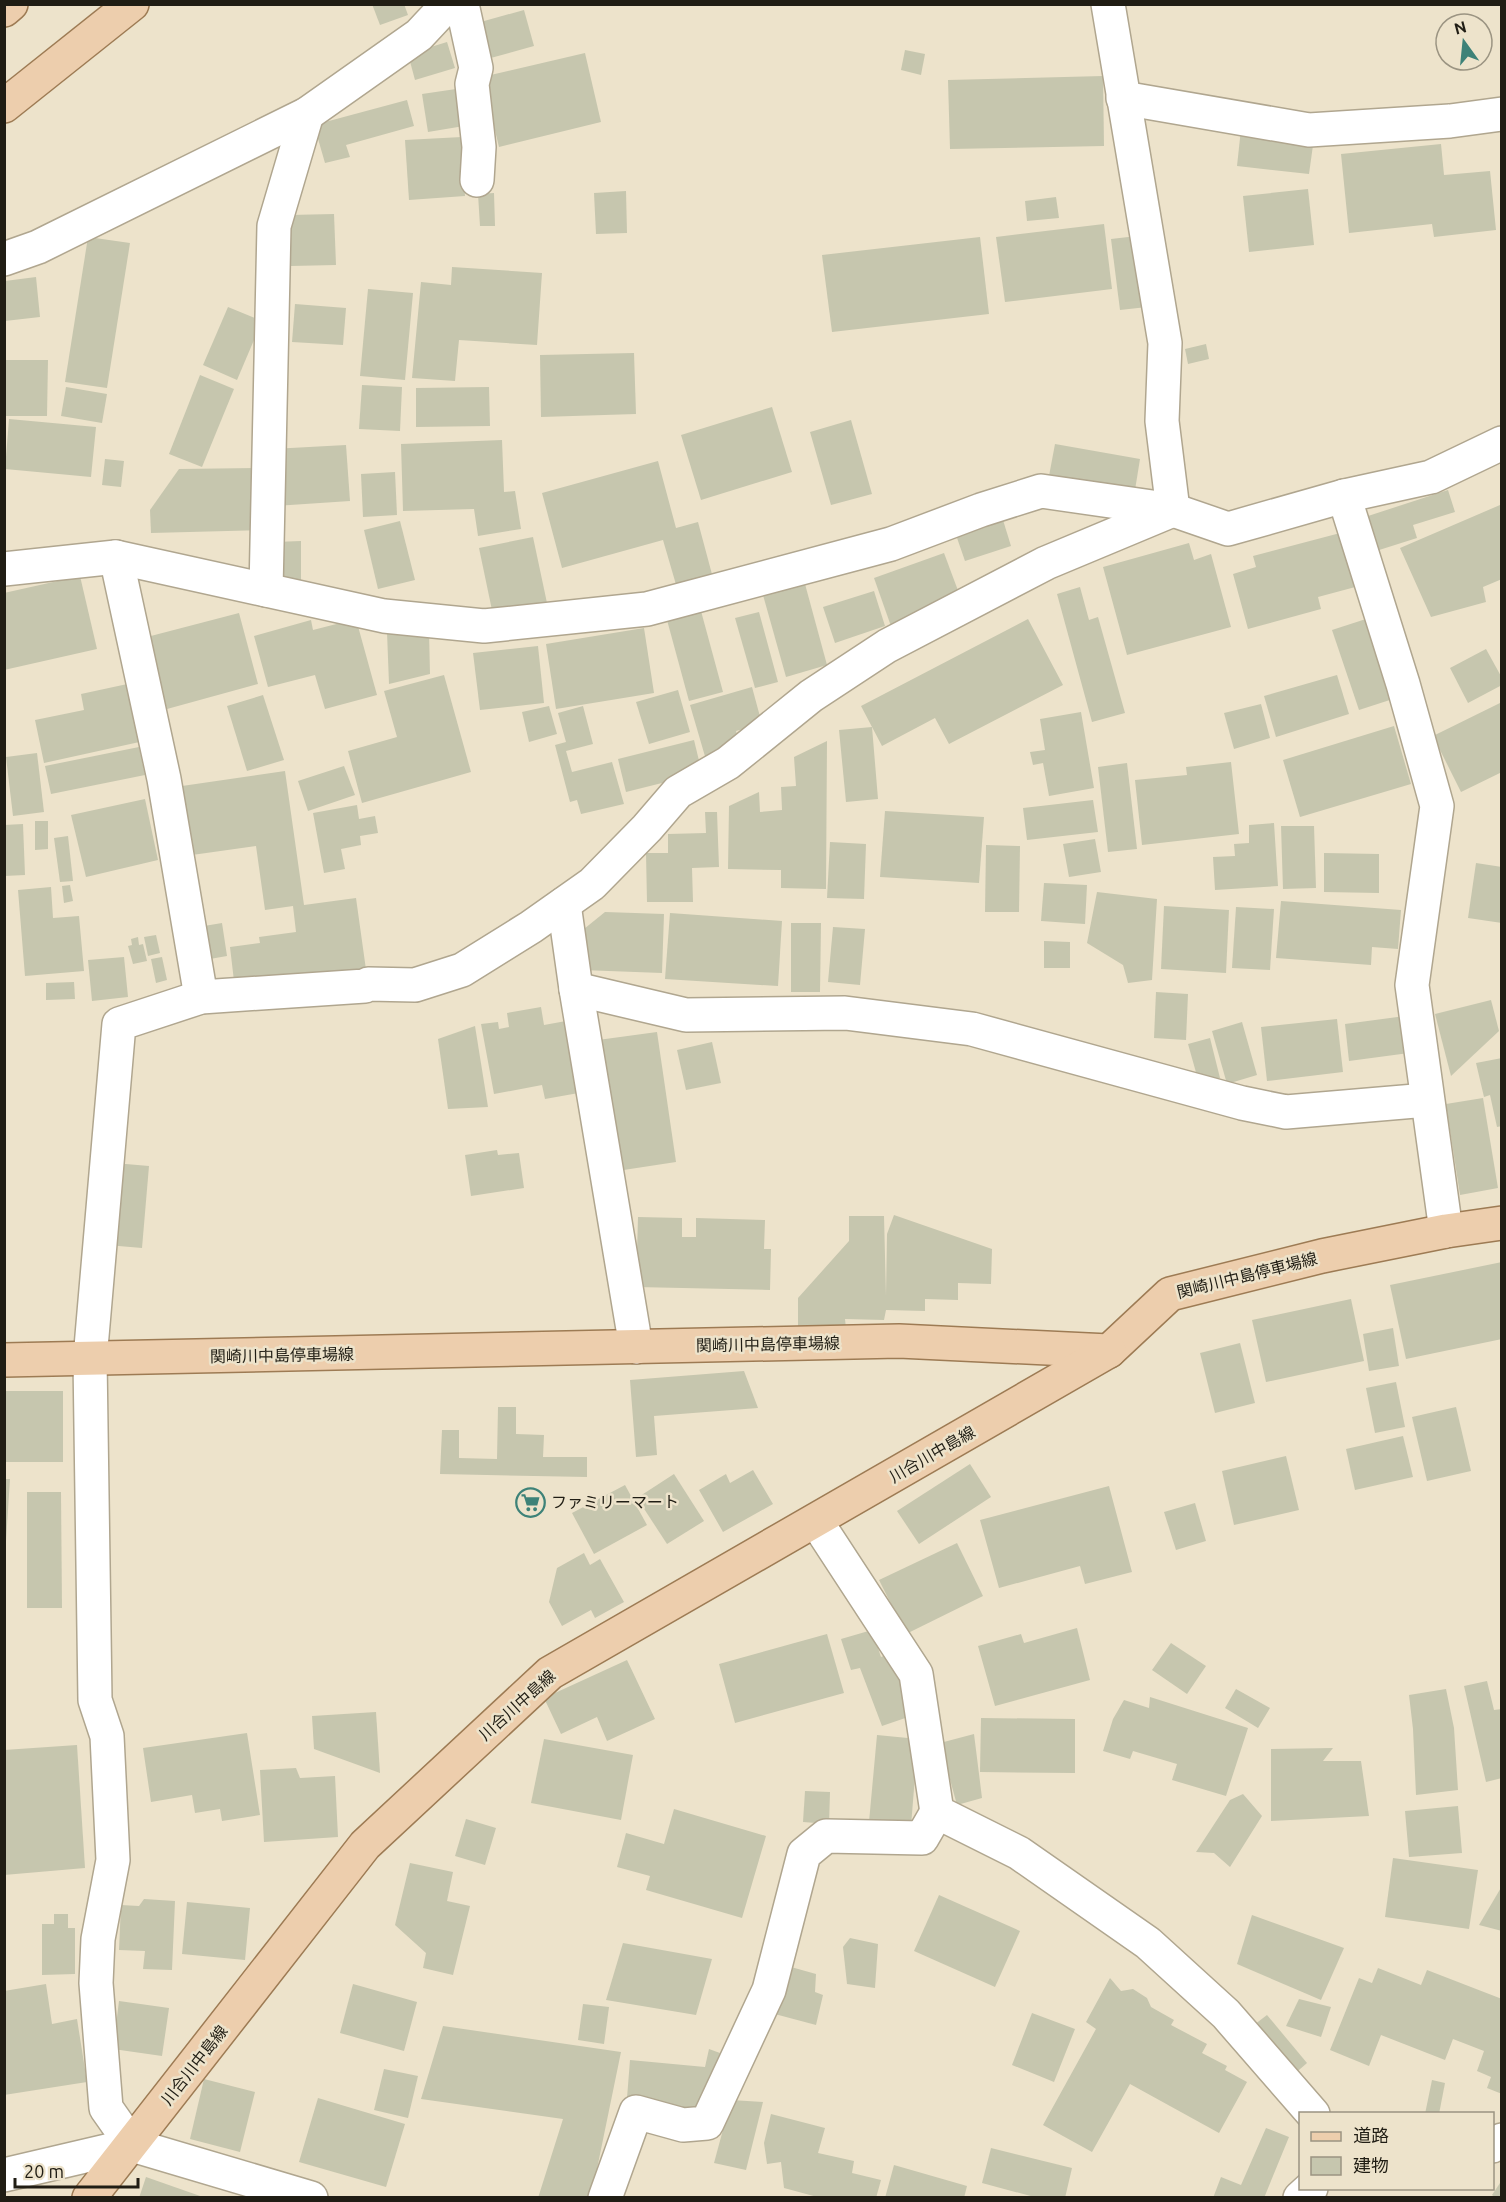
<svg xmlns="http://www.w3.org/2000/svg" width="1506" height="2202" font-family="Ubuntu,'Noto Sans JP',sans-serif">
<rect width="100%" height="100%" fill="#ede3cb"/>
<g fill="#c6c6ae">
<polygon points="372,4 404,4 408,15 380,25"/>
<polygon points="524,10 534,46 487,59 477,23"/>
<polygon points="447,42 455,68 415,80 408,54"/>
<polygon points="905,50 925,54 921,75 901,70"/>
<polygon points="585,53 601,122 499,147 482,77"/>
<polygon points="1103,76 1104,146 950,149 948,80"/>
<polygon points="456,89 464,126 428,132 422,94"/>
<polygon points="407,100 414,126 346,145 350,157 325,163 314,125"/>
<polygon points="1241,129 1314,138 1309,174 1237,166"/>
<polygon points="462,137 465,196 409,200 405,140"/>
<polygon points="1441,144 1444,175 1490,171 1496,230 1434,237 1432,224 1349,233 1341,154"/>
<polygon points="1308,189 1314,245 1249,252 1243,196"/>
<polygon points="626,191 627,233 596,234 594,193"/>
<polygon points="494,193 495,226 480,226 478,194"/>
<polygon points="1056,197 1059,218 1027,221 1025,201"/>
<polygon points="334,214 336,265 291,266 289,215"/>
<polygon points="1104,224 1112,289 1005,302 996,237"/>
<polygon points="1137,236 1147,307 1120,310 1111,239"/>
<polygon points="88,237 130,243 107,388 65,382"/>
<polygon points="980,237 989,314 832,332 822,255"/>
<polygon points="452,267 542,273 537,345 459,340 455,381 412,378 421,282 451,285"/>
<polygon points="36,277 40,317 5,321 5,281"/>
<polygon points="368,289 413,293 405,380 360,376"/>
<polygon points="295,304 346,308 343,345 292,342"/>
<polygon points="228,307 262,321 237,380 203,365"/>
<polygon points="1206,344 1209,359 1188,364 1185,349"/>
<polygon points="634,353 636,414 541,417 540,355"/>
<polygon points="4,360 48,360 47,416 4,416"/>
<polygon points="200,375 234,389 202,467 169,454"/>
<polygon points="362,385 402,387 400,431 359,429"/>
<polygon points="66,387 107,394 102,423 61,416"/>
<polygon points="489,387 490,426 416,427 416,388"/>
<polygon points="772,407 792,472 701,500 681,435"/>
<polygon points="9,419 96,427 91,477 5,469"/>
<polygon points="851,420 872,494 831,505 810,432"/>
<polygon points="502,440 504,492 515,491 521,529 478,536 474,509 403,511 401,444"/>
<polygon points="1055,444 1140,459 1135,490 1049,476"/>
<polygon points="346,445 350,501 275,506 272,449"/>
<polygon points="105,459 124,461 121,487 102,485"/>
<polygon points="658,461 676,528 698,522 713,578 677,588 663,540 562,568 542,493"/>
<polygon points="261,468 263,530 151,533 150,510 179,469"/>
<polygon points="395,472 397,515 363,517 361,474"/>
<polygon points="1448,490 1455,512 1413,525 1417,538 1376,551 1365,517"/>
<polygon points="1500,505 1502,579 1483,587 1486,602 1431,617 1400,548"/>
<polygon points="1003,520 1011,546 965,561 956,535"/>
<polygon points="400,521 415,580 378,589 364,530"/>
<polygon points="1344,532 1359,586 1318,597 1321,609 1248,629 1233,574 1256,567 1253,556"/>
<polygon points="533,537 547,603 493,615 479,548"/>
<polygon points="301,541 301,583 276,584 275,542"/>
<polygon points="1189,543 1194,560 1211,554 1231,627 1127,655 1103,567"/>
<polygon points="944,553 963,604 892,629 874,578"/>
<polygon points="80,576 97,649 4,670 4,593"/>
<polygon points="805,584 827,665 786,677 763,595"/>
<polygon points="1080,587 1089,620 1098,617 1125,713 1092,722 1057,594"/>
<polygon points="874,591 885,626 835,643 823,607"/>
<polygon points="701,611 723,692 689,701 667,620"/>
<polygon points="759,612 778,682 755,688 735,618"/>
<polygon points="239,613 258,684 167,709 147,637"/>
<polygon points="1369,618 1396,698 1359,710 1332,630"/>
<polygon points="356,619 377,695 325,709 315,675 268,687 254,636 311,620 313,630"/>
<polygon points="1028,619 1063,685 949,744 935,718 882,746 861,706"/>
<polygon points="644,628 654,693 556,709 546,644"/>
<polygon points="429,631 430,674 389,684 387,632"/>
<polygon points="538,646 544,703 480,710 473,653"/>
<polygon points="1486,649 1502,678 1502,685 1468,703 1450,668"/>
<polygon points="444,675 471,772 362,803 348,751 397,737 384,691"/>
<polygon points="1337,675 1349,714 1276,737 1264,696"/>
<polygon points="132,683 144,741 44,763 35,720 84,710 81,694"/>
<polygon points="752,687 762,724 736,731 744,760 709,770 690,705"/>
<polygon points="678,690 690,732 649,744 636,702"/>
<polygon points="263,695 284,760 247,771 227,706"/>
<polygon points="1502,702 1502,772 1461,792 1433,736"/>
<polygon points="1261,704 1270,738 1234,749 1224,713"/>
<polygon points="549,706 557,734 529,742 522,712"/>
<polygon points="583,706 593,744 566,751 572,772 612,762 624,804 581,814 577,800 570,802 555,745 566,742 558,713"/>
<polygon points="1081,712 1094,788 1049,796 1043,763 1033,765 1030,752 1045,750 1040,719"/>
<polygon points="1394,726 1411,784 1300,817 1283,760"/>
<polygon points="872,727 878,799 846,802 839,730"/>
<polygon points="694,740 702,773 626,792 618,759"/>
<polygon points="827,741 826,889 781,888 781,870 728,869 729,806 759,792 760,812 782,810 781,787 796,786 794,757"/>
<polygon points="139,747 145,775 51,794 45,766"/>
<polygon points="37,753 44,812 13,816 6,757"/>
<polygon points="1231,762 1239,834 1142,845 1135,780 1187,775 1186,767"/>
<polygon points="1127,763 1137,849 1108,852 1098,767"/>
<polygon points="344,766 355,795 308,811 298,781"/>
<polygon points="285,771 304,905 356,898 368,984 236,998 230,947 260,943 259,937 296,932 293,906 265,910 256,846 192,855 182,786"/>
<polygon points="145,799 158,860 86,877 71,815"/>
<polygon points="1093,800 1098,832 1027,840 1023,808"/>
<polygon points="357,805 359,819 375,816 378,833 360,836 361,845 341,849 345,869 324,873 313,813"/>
<polygon points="885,811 984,817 979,883 880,877"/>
<polygon points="705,812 717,812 719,867 692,868 693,902 647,902 646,853 668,853 668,834 706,833"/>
<polygon points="35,821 48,821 48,849 35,850"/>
<polygon points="1274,823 1278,886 1215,890 1213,857 1235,856 1234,844 1249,843 1249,825"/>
<polygon points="23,824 25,875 4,876 4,825"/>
<polygon points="1281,826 1314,826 1316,888 1283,889"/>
<polygon points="68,836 73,881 60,882 54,838"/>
<polygon points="1095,839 1101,872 1069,877 1063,844"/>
<polygon points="830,842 866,844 864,899 827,898"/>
<polygon points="986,845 1020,846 1019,912 985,912"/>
<polygon points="1324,853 1379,854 1379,893 1324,892"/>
<polygon points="1476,863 1502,867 1502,923 1468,918"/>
<polygon points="1044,883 1087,885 1085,924 1041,921"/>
<polygon points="70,885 73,901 64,903 62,886"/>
<polygon points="51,887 53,918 79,916 84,971 25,976 18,890"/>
<polygon points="1097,892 1157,899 1152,980 1128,983 1123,965 1087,943"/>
<polygon points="1281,901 1401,910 1398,949 1372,947 1371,965 1276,958"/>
<polygon points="1164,906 1229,910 1226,973 1161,969"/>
<polygon points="1236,907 1274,909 1270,970 1232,968"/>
<polygon points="605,912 664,914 662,973 582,970 584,929"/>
<polygon points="670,913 782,921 778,986 665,979"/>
<polygon points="222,923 227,956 204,960 198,927"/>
<polygon points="791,923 821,923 820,992 791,992"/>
<polygon points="833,927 865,929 860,985 828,982"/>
<polygon points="156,935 160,953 148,956 144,937"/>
<polygon points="138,937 139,945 143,944 147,961 133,964 128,946 132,945 131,939"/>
<polygon points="1044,941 1070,942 1070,968 1044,968"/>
<polygon points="124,957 128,997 92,1001 88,960"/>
<polygon points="162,957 167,980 156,983 151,959"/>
<polygon points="74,982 75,999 46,1000 46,983"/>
<polygon points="1156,992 1188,994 1186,1040 1154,1038"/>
<polygon points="1491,1000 1499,1031 1451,1076 1435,1014"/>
<polygon points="541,1007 544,1025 588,1017 601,1089 545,1099 542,1085 494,1094 481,1024 498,1022 499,1029 509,1027 507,1013"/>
<polygon points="1405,1016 1409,1053 1349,1061 1345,1024"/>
<polygon points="1337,1019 1343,1072 1267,1081 1261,1027"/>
<polygon points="1242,1022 1257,1075 1227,1084 1212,1031"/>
<polygon points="475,1026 488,1107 448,1109 438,1039"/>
<polygon points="657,1032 676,1162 617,1171 598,1040"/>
<polygon points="1210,1038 1220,1078 1199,1083 1188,1044"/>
<polygon points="712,1042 721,1083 686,1090 677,1050"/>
<polygon points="1502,1058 1502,1126 1497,1127 1490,1095 1484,1097 1476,1063"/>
<polygon points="1483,1098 1498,1188 1460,1195 1446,1104"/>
<polygon points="497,1150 498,1155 519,1153 524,1188 471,1196 465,1155"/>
<polygon points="114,1163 149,1166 142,1248 107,1245"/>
<polygon points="894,1215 992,1249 991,1284 958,1283 958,1300 925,1299 925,1311 886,1310 884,1320 845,1319 846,1328 798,1328 798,1298 849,1241 849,1216 884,1216 886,1296 887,1234"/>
<polygon points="638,1217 682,1218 682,1237 696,1237 696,1218 765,1220 764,1249 771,1249 770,1290 636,1287"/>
<polygon points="1502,1262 1502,1339 1406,1359 1390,1285"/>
<polygon points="1351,1299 1364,1361 1266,1382 1252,1320"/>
<polygon points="1393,1328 1399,1366 1369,1371 1363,1334"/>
<polygon points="1240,1343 1255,1403 1215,1413 1200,1353"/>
<polygon points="744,1371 758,1408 654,1416 657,1455 636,1457 630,1380"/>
<polygon points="1396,1382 1405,1427 1375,1433 1366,1388"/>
<rect x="4" y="1391" width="59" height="71"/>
<polygon points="498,1407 516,1407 516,1434 544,1435 543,1457 587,1457 587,1477 440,1474 442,1430 459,1430 459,1458 497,1459"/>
<polygon points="1456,1407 1471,1471 1427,1481 1412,1417"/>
<polygon points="1403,1436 1413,1477 1355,1490 1346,1449"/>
<polygon points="1286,1456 1299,1510 1234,1525 1222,1471"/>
<polygon points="970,1464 991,1497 919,1544 897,1511"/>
<polygon points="753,1470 773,1504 723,1532 699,1490 726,1474 730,1483"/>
<polygon points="674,1474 704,1521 667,1544 637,1498"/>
<polygon points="4,1479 10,1479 6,1541 4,1541"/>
<polygon points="625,1485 647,1525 594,1554 572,1513"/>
<polygon points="1109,1486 1132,1572 1085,1584 1080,1566 999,1588 980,1520"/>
<polygon points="27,1492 61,1492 62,1608 27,1608"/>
<polygon points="1195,1503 1206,1541 1176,1550 1164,1512"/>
<polygon points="957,1543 983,1596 906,1634 879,1580"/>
<polygon points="584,1553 590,1565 600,1559 624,1602 595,1618 591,1610 562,1626 549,1602 557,1568"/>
<polygon points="1077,1628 1090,1680 995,1706 978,1646 1021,1634 1024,1643"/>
<polygon points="872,1630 881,1657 891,1653 914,1715 882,1726 860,1668 851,1670 841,1639"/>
<polygon points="827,1634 844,1693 735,1723 719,1664"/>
<polygon points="1171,1643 1206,1666 1187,1694 1152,1670"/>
<polygon points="627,1660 655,1719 607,1741 597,1717 561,1734 544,1698"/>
<polygon points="1487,1681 1494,1710 1502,1709 1502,1778 1486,1782 1464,1686"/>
<polygon points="1236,1689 1270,1708 1258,1728 1225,1708"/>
<polygon points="1446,1689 1454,1728 1458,1790 1416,1795 1413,1729 1409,1695"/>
<polygon points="1150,1697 1248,1728 1226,1796 1172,1780 1177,1764 1133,1751 1130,1759 1103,1751 1113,1719 1124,1700 1149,1708"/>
<polygon points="376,1712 380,1773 314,1749 312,1716"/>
<polygon points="981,1718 1075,1719 1075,1773 980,1772"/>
<polygon points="247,1733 260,1815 222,1821 220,1809 195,1813 192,1795 151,1802 143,1748"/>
<polygon points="974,1734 982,1798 957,1805 940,1743"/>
<polygon points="877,1735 918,1739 911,1826 869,1822"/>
<polygon points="544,1739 633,1755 621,1820 531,1803"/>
<polygon points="77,1745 85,1868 4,1875 4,1750"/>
<polygon points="1333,1748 1323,1761 1361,1761 1369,1816 1271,1821 1271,1749"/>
<polygon points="296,1768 300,1778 335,1776 338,1837 264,1842 260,1770"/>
<polygon points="805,1791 830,1792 829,1824 803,1822"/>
<polygon points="1243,1794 1262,1816 1230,1867 1214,1853 1196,1852 1230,1800"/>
<polygon points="1458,1806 1462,1853 1409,1857 1405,1811"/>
<polygon points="674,1809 766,1836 742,1918 646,1890 650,1876 617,1867 626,1833 664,1844"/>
<polygon points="466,1819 496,1828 485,1865 455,1856"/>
<polygon points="1393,1858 1478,1870 1469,1929 1385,1917"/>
<polygon points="410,1863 453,1872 447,1901 470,1906 453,1975 423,1968 426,1953 395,1925"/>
<polygon points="1502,1886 1502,1931 1479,1925"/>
<polygon points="939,1895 1020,1931 995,1987 914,1951"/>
<polygon points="144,1899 175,1901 172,1970 143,1969 145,1951 119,1950 121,1905 139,1906"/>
<polygon points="187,1902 250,1908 245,1960 182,1954"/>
<polygon points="54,1914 68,1914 68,1928 75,1928 75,1974 42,1975 42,1924 54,1924"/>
<polygon points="1252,1915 1344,1948 1321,2000 1237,1964"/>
<polygon points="850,1938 878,1944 875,1988 847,1984 843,1947"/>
<polygon points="623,1943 712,1959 696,2015 606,2000"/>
<polygon points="791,1967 816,1974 815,1992 823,1995 816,2025 771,2013"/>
<polygon points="1378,1968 1421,1985 1427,1970 1502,1999 1502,2094 1487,2088 1491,2077 1477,2071 1484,2051 1453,2039 1445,2060 1381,2035 1369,2066 1330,2050 1359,1978 1372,1983"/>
<polygon points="1110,1978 1121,1991 1133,1989 1147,1998 1151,2007 1174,2020 1171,2025 1207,2044 1202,2053 1227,2066 1225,2070 1247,2082 1219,2133 1130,2084 1092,2152 1043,2125 1096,2029 1086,2022"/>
<polygon points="46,1984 52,2024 77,2019 87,2082 4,2095 4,1991"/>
<polygon points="353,1984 417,2002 404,2051 340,2033"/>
<polygon points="1299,1999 1331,2007 1321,2037 1286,2026"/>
<polygon points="119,2001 169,2008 162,2056 113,2049"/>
<polygon points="583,2004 609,2007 604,2044 578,2040"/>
<polygon points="1032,2013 1075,2029 1054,2082 1012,2065"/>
<polygon points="1267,2015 1307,2063 1291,2077 1250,2028"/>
<polygon points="443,2026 621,2052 591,2198 538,2198 563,2119 421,2099"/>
<polygon points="709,2049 720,2053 694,2115 653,2110 652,2098 627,2098 630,2060 705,2067"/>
<polygon points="384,2069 418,2076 408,2118 374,2110"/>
<polygon points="204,2079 255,2092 240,2152 190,2139"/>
<polygon points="1432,2080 1445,2083 1439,2114 1425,2114"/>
<polygon points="318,2098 405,2124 386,2187 299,2162"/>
<polygon points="731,2100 763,2102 746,2170 714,2163"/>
<polygon points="771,2114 825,2128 818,2153 854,2161 852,2173 881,2180 876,2198 821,2198 784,2188 781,2162 767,2164 764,2143"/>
<polygon points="1266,2128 1289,2137 1264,2198 1213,2198 1221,2177 1241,2185"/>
<polygon points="991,2148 1072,2168 1065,2198 1038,2198 982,2183"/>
<polygon points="894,2165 967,2186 964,2198 885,2198"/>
<polygon points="146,2177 203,2197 203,2198 139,2198"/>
<polygon points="1502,2180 1502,2198 1496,2198 1492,2195"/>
</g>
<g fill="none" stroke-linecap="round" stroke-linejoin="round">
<defs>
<g id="minor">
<polyline points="462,4 476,68 472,84 479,147 477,180"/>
<polyline points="1108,4 1165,343 1162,421 1173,510"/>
<polyline points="1123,98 1309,130 1450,121 1502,114"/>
<polyline points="4,259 38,247 307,114 419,35 448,4"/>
<polyline points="1344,496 1403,684 1437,806 1412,985 1446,1231"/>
<polyline points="116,557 164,779 201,997"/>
<polyline points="4,569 116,557 384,616 484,626 647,609 891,544 981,510 1041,491 1173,510 1228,529 1344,496 1431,477 1502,443"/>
<polyline points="266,590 274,226 307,114"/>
<polyline points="564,904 576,989 636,1347"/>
<polyline points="576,989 686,1015 845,1013 972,1029 1242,1103 1286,1112 1427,1100"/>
<polyline points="816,1521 916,1674 937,1812 1019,1853 1148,1943 1226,2014 1313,2114"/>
<polyline points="132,2145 106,2108 96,1983 98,1939 113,1860 107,1736 95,1700 90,1359 119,1024 201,997 365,986 368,984 415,985 462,970 531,927 592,884 647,828 678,792 728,763 811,696 887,646 1046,563 1173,510"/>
<polyline points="1492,2146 1502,2140"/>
<polyline points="4,2175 132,2145 311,2198"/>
<polyline points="605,2198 636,2112 683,2125 707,2123 769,1990 804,1854 826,1836 922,1838 937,1812"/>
<polyline points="1300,2198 1311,2188"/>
</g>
<g id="major">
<polyline points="4,10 11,4"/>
<polyline points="4,106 132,4"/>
<polyline points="4,1360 899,1341 1109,1351 1170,1294 1322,1256 1446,1231 1502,1223"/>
<polyline points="89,2198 365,1845 550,1673 1109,1351"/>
</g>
</defs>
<use href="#minor" stroke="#b0a68f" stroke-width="36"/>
<use href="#major" stroke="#9d7b54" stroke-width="36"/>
<use href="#minor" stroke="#fff" stroke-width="33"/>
<use href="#major" stroke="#edcead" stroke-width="33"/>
</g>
<defs>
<symbol id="supermarket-ring" viewBox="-11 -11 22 22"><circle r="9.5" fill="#ede3cb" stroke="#3d8278" stroke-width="1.5"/><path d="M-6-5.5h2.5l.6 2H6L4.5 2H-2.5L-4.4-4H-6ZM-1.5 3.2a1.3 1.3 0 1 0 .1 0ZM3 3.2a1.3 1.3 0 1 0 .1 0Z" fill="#3d8278"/></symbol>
</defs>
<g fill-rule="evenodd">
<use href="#supermarket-ring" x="514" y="1486" width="33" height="33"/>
</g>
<g text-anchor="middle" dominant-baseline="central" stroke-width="5" stroke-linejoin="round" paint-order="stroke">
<g font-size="16" fill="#201d14" stroke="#ede3cb">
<text transform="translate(1247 1275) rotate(-14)">関崎川中島停車場線</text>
<text transform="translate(768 1344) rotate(-1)">関崎川中島停車場線</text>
<text transform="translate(282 1355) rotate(-1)">関崎川中島停車場線</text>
<text transform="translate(932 1454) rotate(-30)">川合川中島線</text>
<text transform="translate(517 1705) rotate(-42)">川合川中島線</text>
<text transform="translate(194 2065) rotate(-52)">川合川中島線</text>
</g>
<g font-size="16" fill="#201d14" stroke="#ede3cb" text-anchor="start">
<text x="551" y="1502">ファミリーマート</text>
</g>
</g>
<rect width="1506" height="2202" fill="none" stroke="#201d14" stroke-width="12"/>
<rect x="1299" y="2112" width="195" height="78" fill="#ede3cb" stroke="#9b9482" stroke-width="1.5"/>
<rect x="1311" y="2132" width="30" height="9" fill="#edcead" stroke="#9b9482" stroke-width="1.5"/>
<text x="1353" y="2142" font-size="18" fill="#201d14">道路</text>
<rect x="1311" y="2157" width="30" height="18" fill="#c6c6ae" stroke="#9b9482" stroke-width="1.5"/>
<text x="1353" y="2172" font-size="18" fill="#201d14">建物</text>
<g transform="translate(1464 42) rotate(345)"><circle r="28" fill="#ede3cb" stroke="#9b9482" stroke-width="1.5"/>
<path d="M0-4.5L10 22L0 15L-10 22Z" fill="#3d8278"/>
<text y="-9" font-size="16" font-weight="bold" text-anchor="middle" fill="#201d14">N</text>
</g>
<path d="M15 2178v9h123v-9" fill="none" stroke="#201d14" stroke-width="3"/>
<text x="24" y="2178" font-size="18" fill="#201d14" stroke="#ede3cb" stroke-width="4.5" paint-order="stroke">20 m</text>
</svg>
